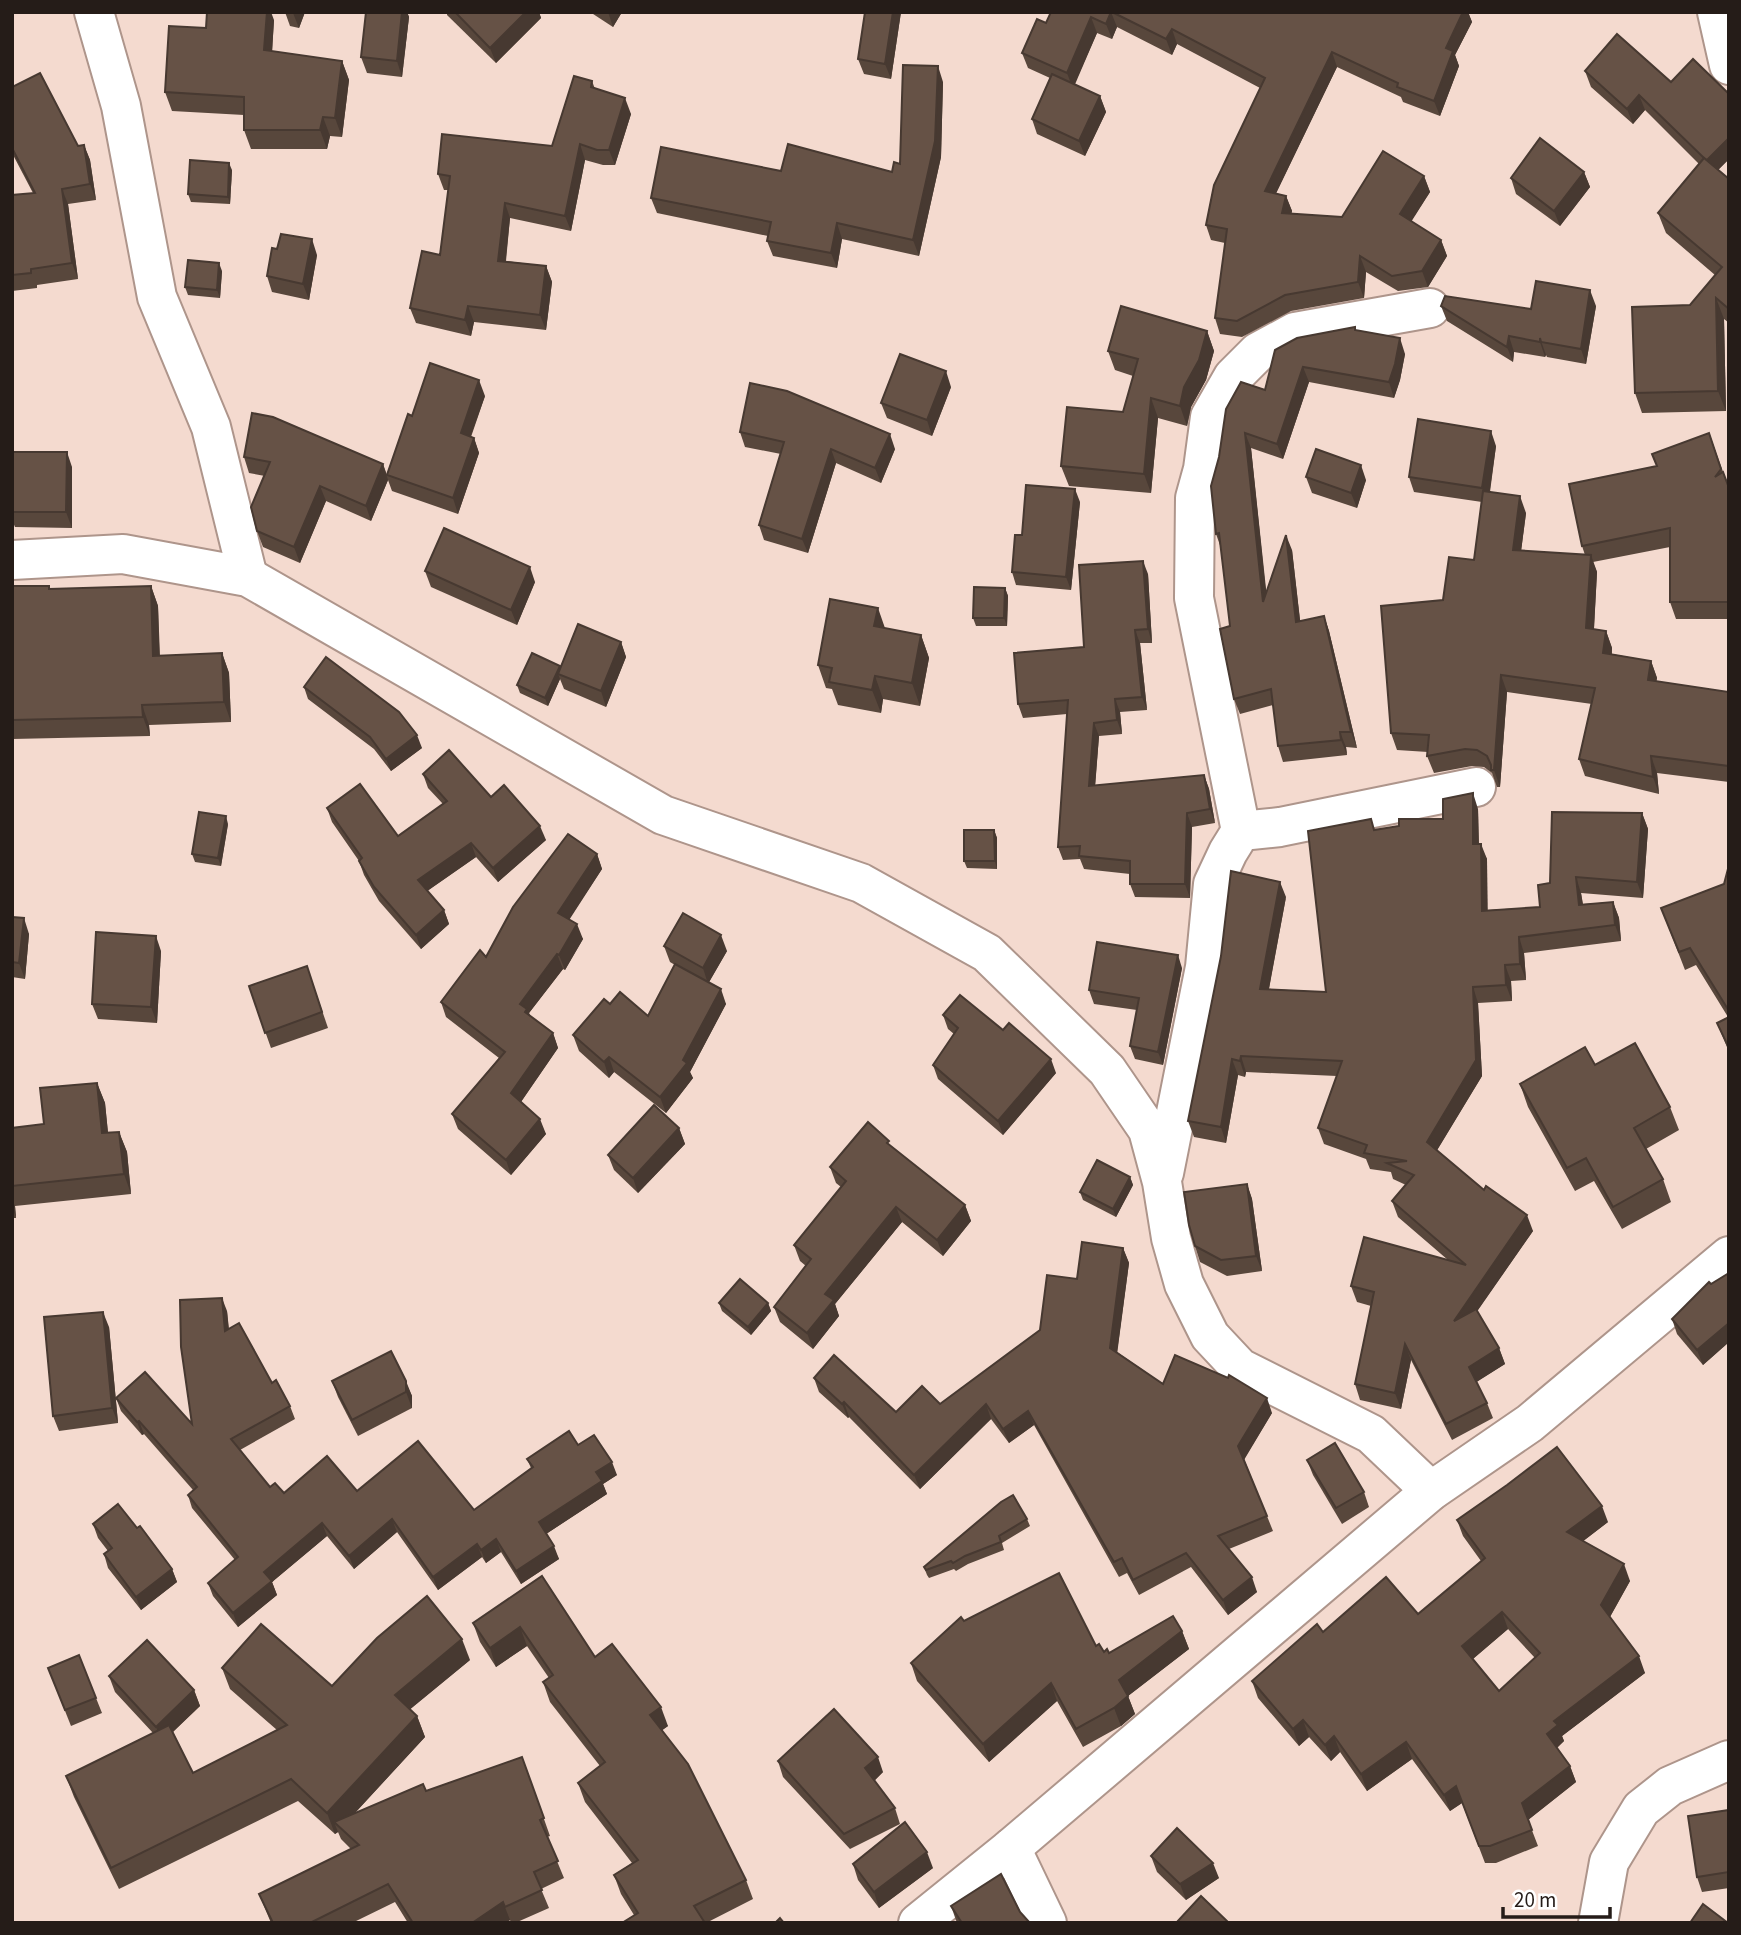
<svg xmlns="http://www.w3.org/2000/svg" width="1741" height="1935" font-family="'Source Sans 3',sans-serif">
<rect width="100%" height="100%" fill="#f4dacf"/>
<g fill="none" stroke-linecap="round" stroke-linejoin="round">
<defs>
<g id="minor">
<polyline points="94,12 121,106 157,297 211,427 248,577"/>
<polyline points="1717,12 1729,65"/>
<polyline points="12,560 123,554 248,577 663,815 861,883 987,953 1107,1070 1148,1130 1162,1182 1171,1238 1184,1284 1210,1336 1240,1368 1371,1434 1431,1491"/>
<polyline points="1241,831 1194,598 1195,498 1203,469 1210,417 1233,377 1258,352 1295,332 1430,308"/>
<polyline points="1164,1173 1205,967 1213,884 1228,852 1241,831 1280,827 1476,787"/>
<polyline points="1011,1848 1047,1923"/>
<polyline points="1598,1923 1609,1862 1641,1809 1670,1786 1729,1760"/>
</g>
<polyline id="major" points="918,1923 1011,1848 1431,1491 1530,1423 1729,1256"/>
</defs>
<use href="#minor" stroke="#ae958b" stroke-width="42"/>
<use href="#major" stroke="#ae958b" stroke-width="42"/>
<use href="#minor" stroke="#fff" stroke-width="38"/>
<use href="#major" stroke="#fff" stroke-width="38"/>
</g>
<g fill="#58473c" fill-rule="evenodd">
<polygon points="285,12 305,12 299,28 290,26"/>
<polygon points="366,12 407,12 409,17 402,77 367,73 361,57"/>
<polygon points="447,12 539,12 541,18 496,63 447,15"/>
<polygon points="590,12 622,12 613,27"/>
<polygon points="865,12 901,12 891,79 864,74 858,59"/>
<polygon points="1051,12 1468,12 1472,22 1455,55 1459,66 1440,116 1403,102 1401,97 1337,67 1276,193 1286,196 1292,211 1291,214 1342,217 1424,176 1430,192 1411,221 1441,240 1447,256 1428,287 1398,291 1366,272 1364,298 1291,311 1242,337 1220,334 1215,318 1225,243 1211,240 1206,225 1260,88 1177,44 1172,55 1117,27 1112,39 1097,33 1074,85 1100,96 1106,112 1085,156 1037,134 1032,119 1050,78 1028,68 1022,53 1046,23"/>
<polygon points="274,20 272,51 342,61 349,80 342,137 330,136 327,149 251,149 244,130 244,115 172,111 165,92 206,28"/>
<polygon points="1585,71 1671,82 1729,94 1729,159 1718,170 1729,179 1729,323 1724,319 1726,411 1642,413 1635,393 1690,305 1715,275 1666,233 1658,213 1699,164 1645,110 1633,124 1591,87"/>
<polygon points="592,81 595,89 631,114 615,165 603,165 585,160 571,231 510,218 506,261 546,266 552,282 546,330 474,322 471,336 416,323 410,308 440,255 448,190 444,190 438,174 552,146"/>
<polygon points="943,82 941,157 919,256 842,239 837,268 773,256 767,241 768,236 657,213 651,198 781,171 892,172 900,164"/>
<polygon points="12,87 78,146 84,145 90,160 96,200 68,204 78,279 37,285 37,288 12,291 12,195 33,193 12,153"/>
<polygon points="232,170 230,204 191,202 188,194"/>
<polygon points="1584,172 1590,187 1560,226 1516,194 1511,178"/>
<polygon points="317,255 309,300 272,292 267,276"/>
<polygon points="222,271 220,298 188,295 185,287"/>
<polygon points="1441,306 1531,309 1596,306 1586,364 1547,357 1546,355 1545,357 1514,352 1513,362 1447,321"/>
<polygon points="1355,327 1356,331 1405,354 1400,380 1394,398 1309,382 1283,459 1251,448 1266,593 1292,550 1300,621 1324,616 1329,631 1357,748 1346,747 1347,755 1283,762 1278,746 1273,705 1240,714 1234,699 1230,626 1221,548 1216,534 1211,486 1265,390"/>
<polygon points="1207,331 1214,351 1206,380 1191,407 1187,426 1158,418 1151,493 1069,486 1061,466 1123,412 1133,376 1115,370 1108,351"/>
<polygon points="951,387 932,436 887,418 881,403"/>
<polygon points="485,396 471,437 474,438 479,453 458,514 392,491 388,480 371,521 326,501 300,563 263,547 257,531 265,476 249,473 244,457 383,464 387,475 412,416"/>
<polygon points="740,432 895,449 881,483 836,463 808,553 764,540 759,525 781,454 745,447"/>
<polygon points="1709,433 1729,488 1729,619 1676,619 1670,602 1670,547 1593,562 1597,572 1594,629 1606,631 1612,648 1612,654 1651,661 1657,678 1656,681 1729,692 1729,782 1657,773 1659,794 1585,776 1579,759 1592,704 1507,692 1500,787 1497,787 1492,773 1484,767 1472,766 1434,773 1427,756 1428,752 1397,750 1391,733 1443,600 1474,560 1482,502 1414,492 1409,477 1496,446 1490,492 1526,513 1521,551 1585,555 1582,546 1657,466"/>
<polygon points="12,452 72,467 72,528 15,527 12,520"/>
<polygon points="1306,477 1366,480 1357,508 1312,493"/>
<polygon points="1080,502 1071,590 1016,585 1012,572 1022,535"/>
<polygon points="425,571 535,582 517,625 431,587"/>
<polygon points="1148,574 1152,643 1140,643 1147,710 1120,712 1122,734 1099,736 1095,786 1204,775 1209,789 1215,823 1192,827 1190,898 1135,897 1130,884 1130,874 1084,869 1080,859 1063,860 1058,847 1067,714 1023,718 1018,704 1084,647"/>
<polygon points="12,586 50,589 151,586 158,606 160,656 222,653 229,673 231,722 149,725 150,736 12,739"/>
<polygon points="1005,588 1008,596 1007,626 976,626 973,618"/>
<polygon points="885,628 921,635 929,658 920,706 883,699 881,713 838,705 832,689 826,688 818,665"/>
<polygon points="621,642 626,657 606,707 564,689 560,679 548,706 520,693 517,685 560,666 561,668"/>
<polygon points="304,687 422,748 391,771 374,749 308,699"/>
<polygon points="423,774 491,797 546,840 498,882 476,857 427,891 444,910 449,924 421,949 379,901 364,875 359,861 332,822 327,808 398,836 443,804 428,788"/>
<polygon points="1478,809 1479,844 1487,859 1487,910 1540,907 1550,883 1642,813 1648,829 1643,898 1581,893 1583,904 1613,902 1619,918 1621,941 1524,953 1526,980 1511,981 1512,1001 1478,1003 1482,1076 1437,1150 1533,1231 1477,1311 1499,1348 1505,1364 1476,1382 1487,1403 1493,1418 1452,1440 1411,1360 1401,1409 1360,1400 1355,1384 1371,1306 1357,1302 1351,1286 1448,1260 1398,1217 1392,1201 1406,1185 1393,1179 1391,1172 1370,1169 1366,1159 1324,1144 1318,1128 1337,1076 1246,1072 1245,1077 1238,1075 1226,1143 1194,1137 1188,1121 1286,897 1269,989 1326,992 1375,830 1443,819"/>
<polygon points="228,824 221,866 195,862 192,854"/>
<polygon points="994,830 997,838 997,869 967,868 964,861"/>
<polygon points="597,854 602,869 569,919 583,939 565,970 563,969 529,1013 530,1016 553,1033 558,1048 521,1102 546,1134 511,1175 458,1129 452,1114 499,1058 446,1017 441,1002 486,957"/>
<polygon points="1729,865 1729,1052 1717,1023 1728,1017 1696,965 1685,970 1661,908 1724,884"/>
<polygon points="12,917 29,934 25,979 12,977"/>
<polygon points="664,946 727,951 709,982 726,1004 690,1072 693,1078 666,1113 614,1072 609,1078 579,1051 573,1035 610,1004 648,1016 675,965 670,962"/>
<polygon points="161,951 157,1023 98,1019 92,1004"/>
<polygon points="307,966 328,1028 271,1048 249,986"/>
<polygon points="1182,968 1163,1065 1135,1059 1130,1046 1137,1010 1094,1004 1089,990"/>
<polygon points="943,1015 1056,1073 1003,1135 938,1079 933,1065 954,1034 948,1029"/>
<polygon points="1595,1065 1670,1107 1679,1130 1646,1149 1663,1179 1671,1202 1622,1229 1594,1181 1575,1191 1528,1107 1520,1084"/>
<polygon points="97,1083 105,1103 108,1133 119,1132 127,1152 131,1194 15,1206 16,1218 12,1218 12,1128 44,1124"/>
<polygon points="679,1128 685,1144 638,1193 614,1170 608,1155"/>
<polygon points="891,1146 965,1205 971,1221 943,1256 902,1222 835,1304 839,1316 813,1349 780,1322 774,1307 806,1266 800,1261 794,1245 841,1187 836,1183 830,1167"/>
<polygon points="1130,1177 1133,1185 1116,1217 1083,1200 1080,1192"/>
<polygon points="1247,1184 1252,1199 1262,1271 1227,1276 1200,1262 1195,1246"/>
<polygon points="1123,1248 1129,1263 1117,1352 1163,1384 1272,1413 1244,1459 1273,1531 1229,1549 1257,1592 1228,1615 1191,1567 1139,1595 1127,1573 1119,1577 1034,1425 1009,1443 991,1419 920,1489 849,1417 848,1418 819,1392 814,1378 896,1412 940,1404 1040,1330 1077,1279"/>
<polygon points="1729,1273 1729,1342 1703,1365 1677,1334 1672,1319 1711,1284"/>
<polygon points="719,1303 768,1303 771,1311 751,1335 722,1311"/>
<polygon points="227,1311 229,1329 290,1406 295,1419 240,1450 270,1487 284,1493 357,1491 474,1510 531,1468 527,1459 578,1445 617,1475 603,1484 607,1494 546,1534 559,1559 521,1584 501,1552 486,1563 482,1557 438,1590 397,1532 354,1569 327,1536 272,1582 277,1595 238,1627 213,1596 208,1583 235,1560 192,1508 188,1495 193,1490 144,1434 142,1435 121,1411 116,1398 192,1424"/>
<polygon points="109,1327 118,1423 59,1431 53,1416"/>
<polygon points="391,1351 412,1396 412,1408 358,1436 338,1397 332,1381"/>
<polygon points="1307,1460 1364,1492 1369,1507 1342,1524 1313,1475"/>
<polygon points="1027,1519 1030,1526 1002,1543 1004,1550 968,1564 956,1571 954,1569 929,1578 927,1575 924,1567"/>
<path d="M1457,1520L1608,1522L1583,1541L1630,1581L1610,1617L1645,1673L1562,1736L1564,1741L1557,1748L1570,1766L1576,1782L1528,1820L1538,1846L1496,1863H1485L1462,1803L1450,1811L1412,1759L1367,1791L1340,1752L1331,1761L1309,1737L1299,1746L1258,1698L1252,1681L1323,1632L1418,1614L1481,1561L1463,1536ZM1508,1629L1535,1658L1499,1691L1473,1659Z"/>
<polygon points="93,1524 137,1528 172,1569 177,1582 141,1610 108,1568 104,1554 108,1551 98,1538"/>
<polygon points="542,1576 595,1657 668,1726 662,1730 746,1880 753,1899 706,1923 622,1923 634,1915 621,1894 614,1875 632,1863 585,1802 578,1783 600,1766 550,1702 543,1682 549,1678 527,1646 496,1667 480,1642 473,1623"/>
<polygon points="964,1621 1096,1646 1104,1652 1109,1653 1182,1631 1189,1649 1128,1696 1135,1714 1121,1726 1083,1747 1057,1701 989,1762 917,1681 911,1663"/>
<polygon points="470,1660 410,1709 417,1716 425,1737 355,1813 426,1791 522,1757 550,1836 547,1837 564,1878 541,1889 549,1908 515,1923 511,1923 510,1920 505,1923 408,1923 395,1902 352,1923 271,1923 259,1894 351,1849 341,1839 338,1832 335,1834 298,1801 119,1889 74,1797 66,1776 153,1733 115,1692 109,1676 194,1690 200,1706 173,1732 193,1773 277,1730 230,1689 222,1668 332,1686"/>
<polygon points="48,1668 96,1698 102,1713 71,1726"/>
<polygon points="778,1761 883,1772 874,1781 895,1808 900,1824 850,1849 783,1777"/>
<polygon points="1729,1810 1729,1888 1702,1892 1697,1877"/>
<polygon points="1151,1856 1219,1878 1186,1900 1157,1872"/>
<polygon points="853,1864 933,1868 879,1908 858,1880"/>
<polygon points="951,1906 1020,1912 1030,1923 957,1923"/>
</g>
<g fill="#473931">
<polygon points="267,12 271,12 274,20 271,69 264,50"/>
<polygon points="294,12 305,12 299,28 293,13"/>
<polygon points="402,12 407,12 409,17 402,77 397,61"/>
<polygon points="526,12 539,12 541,18 496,63 490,48"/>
<polygon points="608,12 622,12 613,27"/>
<polygon points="893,12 901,12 891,79 885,64"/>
<polygon points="1111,12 1117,27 1112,39 1106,24"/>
<polygon points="1463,12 1468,12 1472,22 1455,55 1459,66 1440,116 1434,101 1446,48"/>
<polygon points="1091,17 1097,33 1073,89 1067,73"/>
<polygon points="1172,29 1177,44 1172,55 1166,39"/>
<polygon points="1332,52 1337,67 1270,206 1265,191"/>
<polygon points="342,61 349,80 342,137 335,118"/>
<polygon points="938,66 943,82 941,157 919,256 913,240"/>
<polygon points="1639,95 1645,110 1633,124 1627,109"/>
<polygon points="1100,96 1106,112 1085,156 1079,141"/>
<polygon points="625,98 631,114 615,165 609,150"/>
<polygon points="323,117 330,136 327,149 320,130"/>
<polygon points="1729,138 1729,159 1712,176 1706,161"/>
<polygon points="580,144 585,160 571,231 565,216"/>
<polygon points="84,145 90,160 96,200 90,184"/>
<polygon points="229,163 232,170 230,204 228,197"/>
<polygon points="1584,172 1590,187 1560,226 1554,211"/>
<polygon points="1424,176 1430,192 1406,230 1400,214"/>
<polygon points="62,189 68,204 78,279 72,263"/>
<polygon points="1286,196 1292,211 1288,229 1282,213"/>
<polygon points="505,203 510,218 504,276 498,261"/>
<polygon points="837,223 842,239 837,268 831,253"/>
<polygon points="312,239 317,255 309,300 303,284"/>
<polygon points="1441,240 1447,256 1428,287 1422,271"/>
<polygon points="1360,256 1366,272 1364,298 1358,282"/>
<polygon points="219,263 222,271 220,298 217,290"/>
<polygon points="546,266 552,282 546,330 540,315"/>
<polygon points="1590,290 1596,306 1586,364 1581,349"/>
<polygon points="1716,298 1724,319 1726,411 1718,391"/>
<polygon points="468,306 474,322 471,336 465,320"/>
<polygon points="1207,331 1214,351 1206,380 1191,407 1187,426 1180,406 1184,387"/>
<polygon points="1509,336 1514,352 1513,362 1507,347"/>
<polygon points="1400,338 1405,354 1400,380 1394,398 1389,382"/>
<polygon points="1540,338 1546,355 1545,357 1540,342"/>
<polygon points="1303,367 1309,382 1283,459 1277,444"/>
<polygon points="946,371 951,387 932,436 927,420"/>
<polygon points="479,380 485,396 466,449 461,433"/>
<polygon points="1151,398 1158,418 1151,493 1144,474"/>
<polygon points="1491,431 1496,446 1488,503 1482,488"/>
<polygon points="1245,433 1251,448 1269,617 1263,602"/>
<polygon points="890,434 895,449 881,483 875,468"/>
<polygon points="474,438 479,453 458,514 453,498"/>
<polygon points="831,449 836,463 808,553 802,539"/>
<polygon points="67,452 72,467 72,528 66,512"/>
<polygon points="383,464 388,480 371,521 366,506"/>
<polygon points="1361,465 1366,480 1357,508 1351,493"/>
<polygon points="320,486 326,501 300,563 294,547"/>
<polygon points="1075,489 1080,502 1071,590 1066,577"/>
<polygon points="1520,496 1526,513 1519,567 1513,550"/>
<polygon points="1286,535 1292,550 1302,637 1296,622"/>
<polygon points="1591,555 1597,572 1593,645 1586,628"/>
<polygon points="1143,561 1148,574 1152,643 1148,629"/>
<polygon points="530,567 535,582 517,625 511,610"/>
<polygon points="151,586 158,606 160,676 153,656"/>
<polygon points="1005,588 1008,596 1007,626 1004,618"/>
<polygon points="878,608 886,631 874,626"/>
<polygon points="1324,616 1329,631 1357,748 1351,732"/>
<polygon points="1135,630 1140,643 1147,710 1142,697"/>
<polygon points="1606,631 1612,648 1609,670 1603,653"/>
<polygon points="921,635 929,658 920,706 912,683"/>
<polygon points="621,642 626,657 606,707 601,691"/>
<polygon points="222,653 229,673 231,722 224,702"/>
<polygon points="1651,661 1657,678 1654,697 1648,680"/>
<polygon points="560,666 563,674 558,674 560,679 548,706 545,698"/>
<polygon points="1501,675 1507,692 1500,787 1494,770"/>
<polygon points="875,676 883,699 881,713 872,690"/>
<polygon points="1115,699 1120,712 1122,734 1117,720"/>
<polygon points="142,705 149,725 150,736 143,717"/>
<polygon points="1094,723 1099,736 1094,800 1089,786"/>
<polygon points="1340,732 1346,747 1347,755 1341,740"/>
<polygon points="417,735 422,748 391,771 386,759"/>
<polygon points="1651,756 1657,773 1659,794 1653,777"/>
<polygon points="1204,775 1209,789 1215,823 1210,809"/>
<polygon points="1473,793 1478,809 1479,859 1473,844"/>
<polygon points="1187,813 1192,827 1190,898 1185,884"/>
<polygon points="1642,813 1648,829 1643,898 1637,882"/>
<polygon points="226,816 228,824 221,866 218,858"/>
<polygon points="540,826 546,840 498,882 493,868"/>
<polygon points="994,830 997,838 997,869 995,861"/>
<polygon points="471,843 476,857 423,894 418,880"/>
<polygon points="1481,844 1487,859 1488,926 1482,911"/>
<polygon points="597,854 602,869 564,928 558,913"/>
<polygon points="1576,877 1581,893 1585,920 1579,905"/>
<polygon points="1280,882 1286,897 1266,1004 1260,989"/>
<polygon points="1613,902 1619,918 1621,941 1615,925"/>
<polygon points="444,910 449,924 421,949 416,935"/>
<polygon points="24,918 29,934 25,979 19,963"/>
<polygon points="577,924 583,939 565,970 559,955"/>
<polygon points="721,935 727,951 708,984 703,968"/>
<polygon points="156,936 161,951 157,1023 151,1007"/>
<polygon points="1519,937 1524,953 1526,980 1520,964"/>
<polygon points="557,954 563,969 529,1013 533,1024 520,1004"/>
<polygon points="1178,955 1182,968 1163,1065 1158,1052"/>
<polygon points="1505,965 1511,981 1512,1001 1506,985"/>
<polygon points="1473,987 1478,1003 1482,1076 1433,1157 1427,1142"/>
<polygon points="721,989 726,1004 690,1072 693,1078 666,1113 660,1097 683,1060"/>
<polygon points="553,1033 558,1048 516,1109 511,1093"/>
<polygon points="1241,1056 1246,1072 1245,1077 1240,1061"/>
<polygon points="609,1057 614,1072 609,1078 604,1062"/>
<polygon points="1051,1059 1056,1073 1003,1135 998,1121"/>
<polygon points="1232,1059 1238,1075 1226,1143 1221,1127"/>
<polygon points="97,1083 105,1103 110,1153 102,1133"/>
<polygon points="540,1119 546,1134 511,1175 506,1160"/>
<polygon points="679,1128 685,1144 638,1193 633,1178"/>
<polygon points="119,1132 127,1152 131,1194 124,1174"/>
<polygon points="1130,1177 1133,1185 1116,1217 1113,1209"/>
<polygon points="1247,1184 1252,1199 1262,1271 1256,1256"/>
<polygon points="12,1198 15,1206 16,1218 12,1207"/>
<polygon points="965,1205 971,1221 943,1256 937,1240"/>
<polygon points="896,1207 902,1222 835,1304 839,1316 813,1349 807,1333 825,1294"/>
<polygon points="1527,1215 1533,1231 1460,1336 1454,1321"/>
<polygon points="1123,1248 1129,1263 1116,1362 1110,1348"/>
<polygon points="222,1298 227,1311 230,1345 225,1331"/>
<polygon points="768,1303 771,1311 751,1335 748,1327"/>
<polygon points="103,1312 109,1327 118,1423 112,1408"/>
<polygon points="1729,1323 1729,1342 1703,1365 1697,1350"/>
<polygon points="1405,1344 1411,1360 1401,1409 1395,1393"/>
<polygon points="1499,1348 1505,1364 1475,1383 1469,1367"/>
<polygon points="406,1381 412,1396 412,1408 406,1392"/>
<polygon points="1267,1398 1272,1413 1244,1460 1238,1446"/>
<polygon points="844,1402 849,1417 848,1418 842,1404"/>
<polygon points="986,1404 991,1419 920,1489 914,1475"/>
<polygon points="1028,1411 1034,1425 1009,1443 1003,1429"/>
<polygon points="139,1421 144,1434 142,1435 137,1422"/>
<polygon points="612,1462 617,1475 603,1484 607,1494 543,1536 539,1522 596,1472"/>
<polygon points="1602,1506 1608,1522 1573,1549 1567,1532"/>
<polygon points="392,1519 397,1532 354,1569 349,1556"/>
<polygon points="322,1523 327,1536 272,1582 277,1595 238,1627 233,1613 264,1572"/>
<polygon points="496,1539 501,1552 486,1563 481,1550"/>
<polygon points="477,1544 482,1557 438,1590 433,1577"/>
<polygon points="554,1546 559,1559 521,1584 516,1571"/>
<polygon points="1624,1564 1630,1581 1607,1622 1601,1605"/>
<polygon points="172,1569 177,1582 141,1610 136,1597"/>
<polygon points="1252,1577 1257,1592 1228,1615 1223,1600"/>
<polygon points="1502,1612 1508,1629 1468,1663 1462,1646"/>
<polygon points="520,1627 527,1646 496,1667 490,1648"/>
<polygon points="1182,1631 1189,1649 1128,1696 1135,1714 1121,1726 1114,1708 1119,1680"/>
<polygon points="462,1639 470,1660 402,1716 395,1695"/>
<polygon points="1639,1656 1645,1673 1562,1736 1564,1741 1553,1751 1547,1734 1554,1721"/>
<polygon points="1051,1683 1057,1701 989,1762 983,1744"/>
<polygon points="194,1690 200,1706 162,1742 156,1727"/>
<polygon points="661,1707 668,1726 657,1734 650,1715"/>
<polygon points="417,1716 425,1737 341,1828 334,1822 338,1832 335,1834 327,1813"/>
<polygon points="1303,1720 1309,1737 1299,1746 1293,1729"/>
<polygon points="1334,1736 1340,1752 1331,1761 1325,1745"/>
<polygon points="1406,1742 1412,1759 1367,1791 1361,1774"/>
<polygon points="878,1757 883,1772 871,1784 865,1768"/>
<polygon points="1570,1766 1576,1782 1528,1820 1522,1803"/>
<polygon points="1456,1786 1462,1803 1450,1811 1444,1795"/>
<polygon points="927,1852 933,1868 879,1908 874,1892"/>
<polygon points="1213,1863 1219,1878 1186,1900 1180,1884"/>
<polygon points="503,1902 510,1920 505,1923 472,1923"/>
</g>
<g fill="#665246" stroke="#473931" stroke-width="2" fill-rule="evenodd">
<polygon points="207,12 267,12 264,50 342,61 335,118 323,117 320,130 244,130 244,97 165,92 169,26 206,28"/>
<polygon points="366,12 402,12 397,61 361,57"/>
<polygon points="455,12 526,12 490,48"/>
<polygon points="865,12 893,12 885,64 858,59"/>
<polygon points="1051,12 1111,12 1106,24 1091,17 1067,73 1022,53 1037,19 1046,23"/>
<polygon points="1112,12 1463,12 1446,48 1453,51 1434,101 1397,87 1398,83 1332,52 1265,191 1286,196 1282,213 1342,217 1383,151 1424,176 1400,214 1441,240 1422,271 1392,276 1360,256 1358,282 1285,295 1237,321 1215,318 1227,229 1206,225 1214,185 1265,78 1172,29 1166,39"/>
<polygon points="1617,34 1671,82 1693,59 1729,94 1729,138 1707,160 1704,158 1639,95 1627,109 1585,71"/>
<polygon points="903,65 938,66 935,141 913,240 837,223 831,253 767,241 771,222 651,198 661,147 781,171 788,144 892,172 894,162 900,164"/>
<polygon points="40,73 78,146 84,145 90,184 62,189 72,263 31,269 31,273 12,275 12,195 35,193 12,148 12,87"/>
<polygon points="1052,74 1100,96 1079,141 1032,119"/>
<polygon points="574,76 592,81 591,87 625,98 609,150 597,150 580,144 565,216 505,203 498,261 546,266 540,315 468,306 465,320 410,308 422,251 440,255 450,176 438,174 442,134 552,146"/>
<polygon points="1540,138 1584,172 1554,211 1511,178"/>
<polygon points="1704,158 1729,179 1729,309 1716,298 1718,391 1635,393 1632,307 1690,305 1722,267 1658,213"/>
<polygon points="190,160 229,163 228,197 188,194"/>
<polygon points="281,234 312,239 303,284 267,276 272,248 277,249"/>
<polygon points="188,260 219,263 217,290 185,287"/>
<polygon points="1536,281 1590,290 1581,349 1541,342 1540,338 1540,342 1509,336 1507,347 1441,306 1445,296 1531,309"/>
<polygon points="1121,306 1207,331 1199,360 1184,387 1180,406 1151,398 1144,474 1061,466 1067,407 1123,412 1138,359 1108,351"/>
<polygon points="1355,327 1355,330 1400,338 1395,364 1389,382 1303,367 1277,444 1245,433 1263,602 1286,535 1296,622 1324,616 1351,732 1340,732 1341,740 1278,746 1271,689 1234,699 1220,629 1230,626 1219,533 1216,534 1211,486 1219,457 1226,409 1241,382 1265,390 1275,350 1297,338"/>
<polygon points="900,354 946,371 927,420 881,403"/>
<polygon points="430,363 479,380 461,433 474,438 453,498 387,475 408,414 412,416"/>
<polygon points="750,383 787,391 890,434 875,468 831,449 802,539 759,525 784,442 740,432"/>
<polygon points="252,413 273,417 383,464 366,506 320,486 294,547 257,531 251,507 270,462 244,457"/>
<polygon points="1418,419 1491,431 1482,488 1409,477"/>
<polygon points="1709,433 1721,469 1715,477 1723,472 1729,488 1729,602 1670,602 1670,528 1582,546 1569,484 1657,466 1652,454"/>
<polygon points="1316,449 1361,465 1351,493 1306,477"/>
<polygon points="12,452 67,452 66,512 12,512"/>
<polygon points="1026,485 1075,489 1066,577 1012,572 1015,535 1022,535"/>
<polygon points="1483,491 1520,496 1513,550 1591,555 1586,628 1606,631 1603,653 1651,661 1648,680 1729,692 1729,766 1651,756 1653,777 1579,759 1595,688 1501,675 1494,770 1491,770 1491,765 1487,756 1477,750 1465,749 1427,756 1429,735 1391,733 1381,606 1443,600 1449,557 1474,560"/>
<polygon points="444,528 530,567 511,610 425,571"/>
<polygon points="1143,561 1148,629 1135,630 1142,697 1115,699 1117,720 1094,723 1089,786 1204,775 1210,809 1187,813 1185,884 1130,884 1130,861 1079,856 1080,846 1058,847 1068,700 1018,704 1014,653 1084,647 1079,565"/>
<polygon points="12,586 49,586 49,589 151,586 153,656 222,653 224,702 142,705 143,717 12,720"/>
<polygon points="974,587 1005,588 1004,618 973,618"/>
<polygon points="830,599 878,608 874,626 921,635 912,683 875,676 872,690 829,682 832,668 818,665"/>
<polygon points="578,624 621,642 601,691 558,674"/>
<polygon points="532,653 560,666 545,698 517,685"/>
<polygon points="326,657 399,712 417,735 386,759 370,737 304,687"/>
<polygon points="449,750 491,797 504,785 540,826 493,868 471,843 418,880 444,910 416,935 374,887 359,861 362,858 327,808 360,784 398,836 447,801 423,774"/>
<polygon points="1473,793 1473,844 1481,844 1482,911 1540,907 1538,885 1550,883 1552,812 1642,813 1637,882 1576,877 1579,905 1613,902 1615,925 1519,937 1520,964 1505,965 1506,985 1473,987 1476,1060 1427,1142 1484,1190 1486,1186 1527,1215 1454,1321 1476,1309 1499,1348 1469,1367 1487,1403 1446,1424 1405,1344 1395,1393 1355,1384 1374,1292 1351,1286 1364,1237 1466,1265 1392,1201 1414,1175 1387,1163 1407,1161 1364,1153 1367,1145 1318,1128 1342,1061 1241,1056 1240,1061 1232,1059 1221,1127 1188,1121 1221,956 1231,871 1280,882 1260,989 1326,992 1308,831 1371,819 1374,830 1399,826 1399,819 1443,819 1443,799"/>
<polygon points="199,812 226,816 218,858 192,854"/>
<polygon points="964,830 994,830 995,861 964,861"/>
<polygon points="568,834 597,854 558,913 577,924 559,955 557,954 520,1004 527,1009 525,1012 553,1033 511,1093 540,1119 506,1160 452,1114 505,1052 441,1002 480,950 486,957 513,907"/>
<polygon points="1729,865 1729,1011 1690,948 1679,952 1661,908 1724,884"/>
<polygon points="683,913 721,935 703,968 664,946"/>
<polygon points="12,917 24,918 19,963 12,962"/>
<polygon points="96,932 156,936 151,1007 92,1004"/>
<polygon points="1097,942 1178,955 1158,1052 1130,1046 1139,998 1089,990"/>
<polygon points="675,964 721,989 683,1060 687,1063 660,1097 609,1057 604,1062 573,1035 604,999 610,1004 620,992 648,1016"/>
<polygon points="307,966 322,1012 265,1033 249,986"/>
<polygon points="960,995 1003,1030 1009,1023 1051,1059 998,1121 933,1065 958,1028 943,1015"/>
<polygon points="1729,1017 1729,1048 1717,1023"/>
<polygon points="1635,1043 1670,1107 1634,1128 1663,1179 1613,1207 1586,1158 1567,1168 1520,1084 1585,1047 1595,1065"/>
<polygon points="97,1083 102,1133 119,1132 124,1174 12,1186 12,1128 44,1124 40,1088"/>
<polygon points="654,1105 679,1128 633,1178 608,1155"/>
<polygon points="868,1122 889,1141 887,1143 965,1205 937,1240 896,1207 825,1294 834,1300 807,1333 774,1307 811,1259 794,1245 846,1181 830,1167"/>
<polygon points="1097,1160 1130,1177 1113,1209 1080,1192"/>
<polygon points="1247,1184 1256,1256 1221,1260 1195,1246 1189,1225 1184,1192"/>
<polygon points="1082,1242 1123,1248 1110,1348 1163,1384 1175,1355 1228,1378 1229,1375 1267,1398 1238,1446 1267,1516 1218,1536 1252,1577 1223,1600 1186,1553 1133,1580 1122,1558 1114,1562 1028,1411 1003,1429 986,1404 914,1475 844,1402 842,1404 814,1378 834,1355 896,1412 922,1386 940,1404 1040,1330 1047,1275 1077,1279"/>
<polygon points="1729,1273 1729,1323 1697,1350 1672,1319 1709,1282 1711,1284"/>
<polygon points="740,1279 768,1303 748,1327 719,1303"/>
<polygon points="222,1298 225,1331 239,1323 272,1383 276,1380 290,1406 231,1439 270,1487 275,1483 284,1493 327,1456 357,1491 418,1441 474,1510 533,1467 527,1459 569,1431 578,1445 594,1435 612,1462 596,1472 602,1481 539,1522 554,1546 516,1571 496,1539 481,1550 477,1544 433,1577 392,1519 349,1556 322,1523 264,1572 272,1581 233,1613 208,1583 238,1557 188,1495 197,1487 139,1421 137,1422 116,1398 145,1372 192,1424 181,1347 180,1300"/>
<polygon points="103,1312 112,1408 53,1416 44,1317"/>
<polygon points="391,1351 406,1381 406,1392 352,1420 332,1381"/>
<polygon points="1335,1443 1364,1492 1336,1508 1307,1460"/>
<path d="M1557,1447L1602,1506L1567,1532L1624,1564L1601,1605L1639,1656L1554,1721L1558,1725L1547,1734L1570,1766L1522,1803L1532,1830L1490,1846H1479L1456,1786L1444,1795L1406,1742L1361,1774L1334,1736L1325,1745L1303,1720L1293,1729L1252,1681L1317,1624L1323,1632L1386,1577L1418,1614L1485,1558L1457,1520L1507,1485ZM1502,1612L1540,1653L1499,1691L1462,1646Z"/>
<polygon points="1013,1495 1027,1519 999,1536 1001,1542 965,1556 953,1563 951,1561 926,1570 924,1567 1001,1502"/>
<polygon points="118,1504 137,1528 140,1526 172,1569 136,1597 104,1554 112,1548 93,1524"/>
<polygon points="1059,1573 1096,1646 1099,1644 1104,1652 1107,1649 1109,1653 1173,1616 1182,1631 1119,1680 1128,1696 1114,1708 1076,1729 1051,1683 983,1744 911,1663 961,1617 964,1621"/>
<polygon points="542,1576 595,1657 612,1644 661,1707 650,1715 688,1764 746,1880 694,1906 705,1923 622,1923 638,1913 614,1875 638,1860 578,1783 605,1762 543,1682 553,1675 520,1627 490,1648 473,1623"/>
<polygon points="427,1596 462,1639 395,1695 417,1716 327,1813 291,1779 111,1868 66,1776 169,1725 193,1773 287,1725 222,1668 261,1624 332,1686 377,1638"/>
<polygon points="147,1640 194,1690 156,1727 109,1676"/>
<polygon points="79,1655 96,1698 65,1710 48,1668"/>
<polygon points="834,1709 878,1757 865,1768 895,1808 844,1834 778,1761"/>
<polygon points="522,1757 544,1818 540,1820 558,1861 534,1872 542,1890 505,1907 503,1902 472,1923 413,1923 388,1884 310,1923 273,1923 259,1894 359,1845 334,1822 423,1784 426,1791"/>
<polygon points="1729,1810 1729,1872 1697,1877 1688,1816"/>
<polygon points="905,1822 927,1852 874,1892 853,1864"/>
<polygon points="1177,1828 1213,1863 1180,1884 1151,1856"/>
<polygon points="1001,1874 1020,1912 1030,1923 962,1923 951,1906"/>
<polygon points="1201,1896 1229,1923 1176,1923"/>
<polygon points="1703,1904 1728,1923 1690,1923"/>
<polygon points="780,1918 784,1923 775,1923"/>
</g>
<rect width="1741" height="1935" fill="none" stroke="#251c18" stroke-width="28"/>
<path d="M1503 1907v10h107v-10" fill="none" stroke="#251c18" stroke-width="3.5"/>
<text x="1514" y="1907" font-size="21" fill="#251c18" stroke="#ffffff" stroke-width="5" paint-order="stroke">20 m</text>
</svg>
